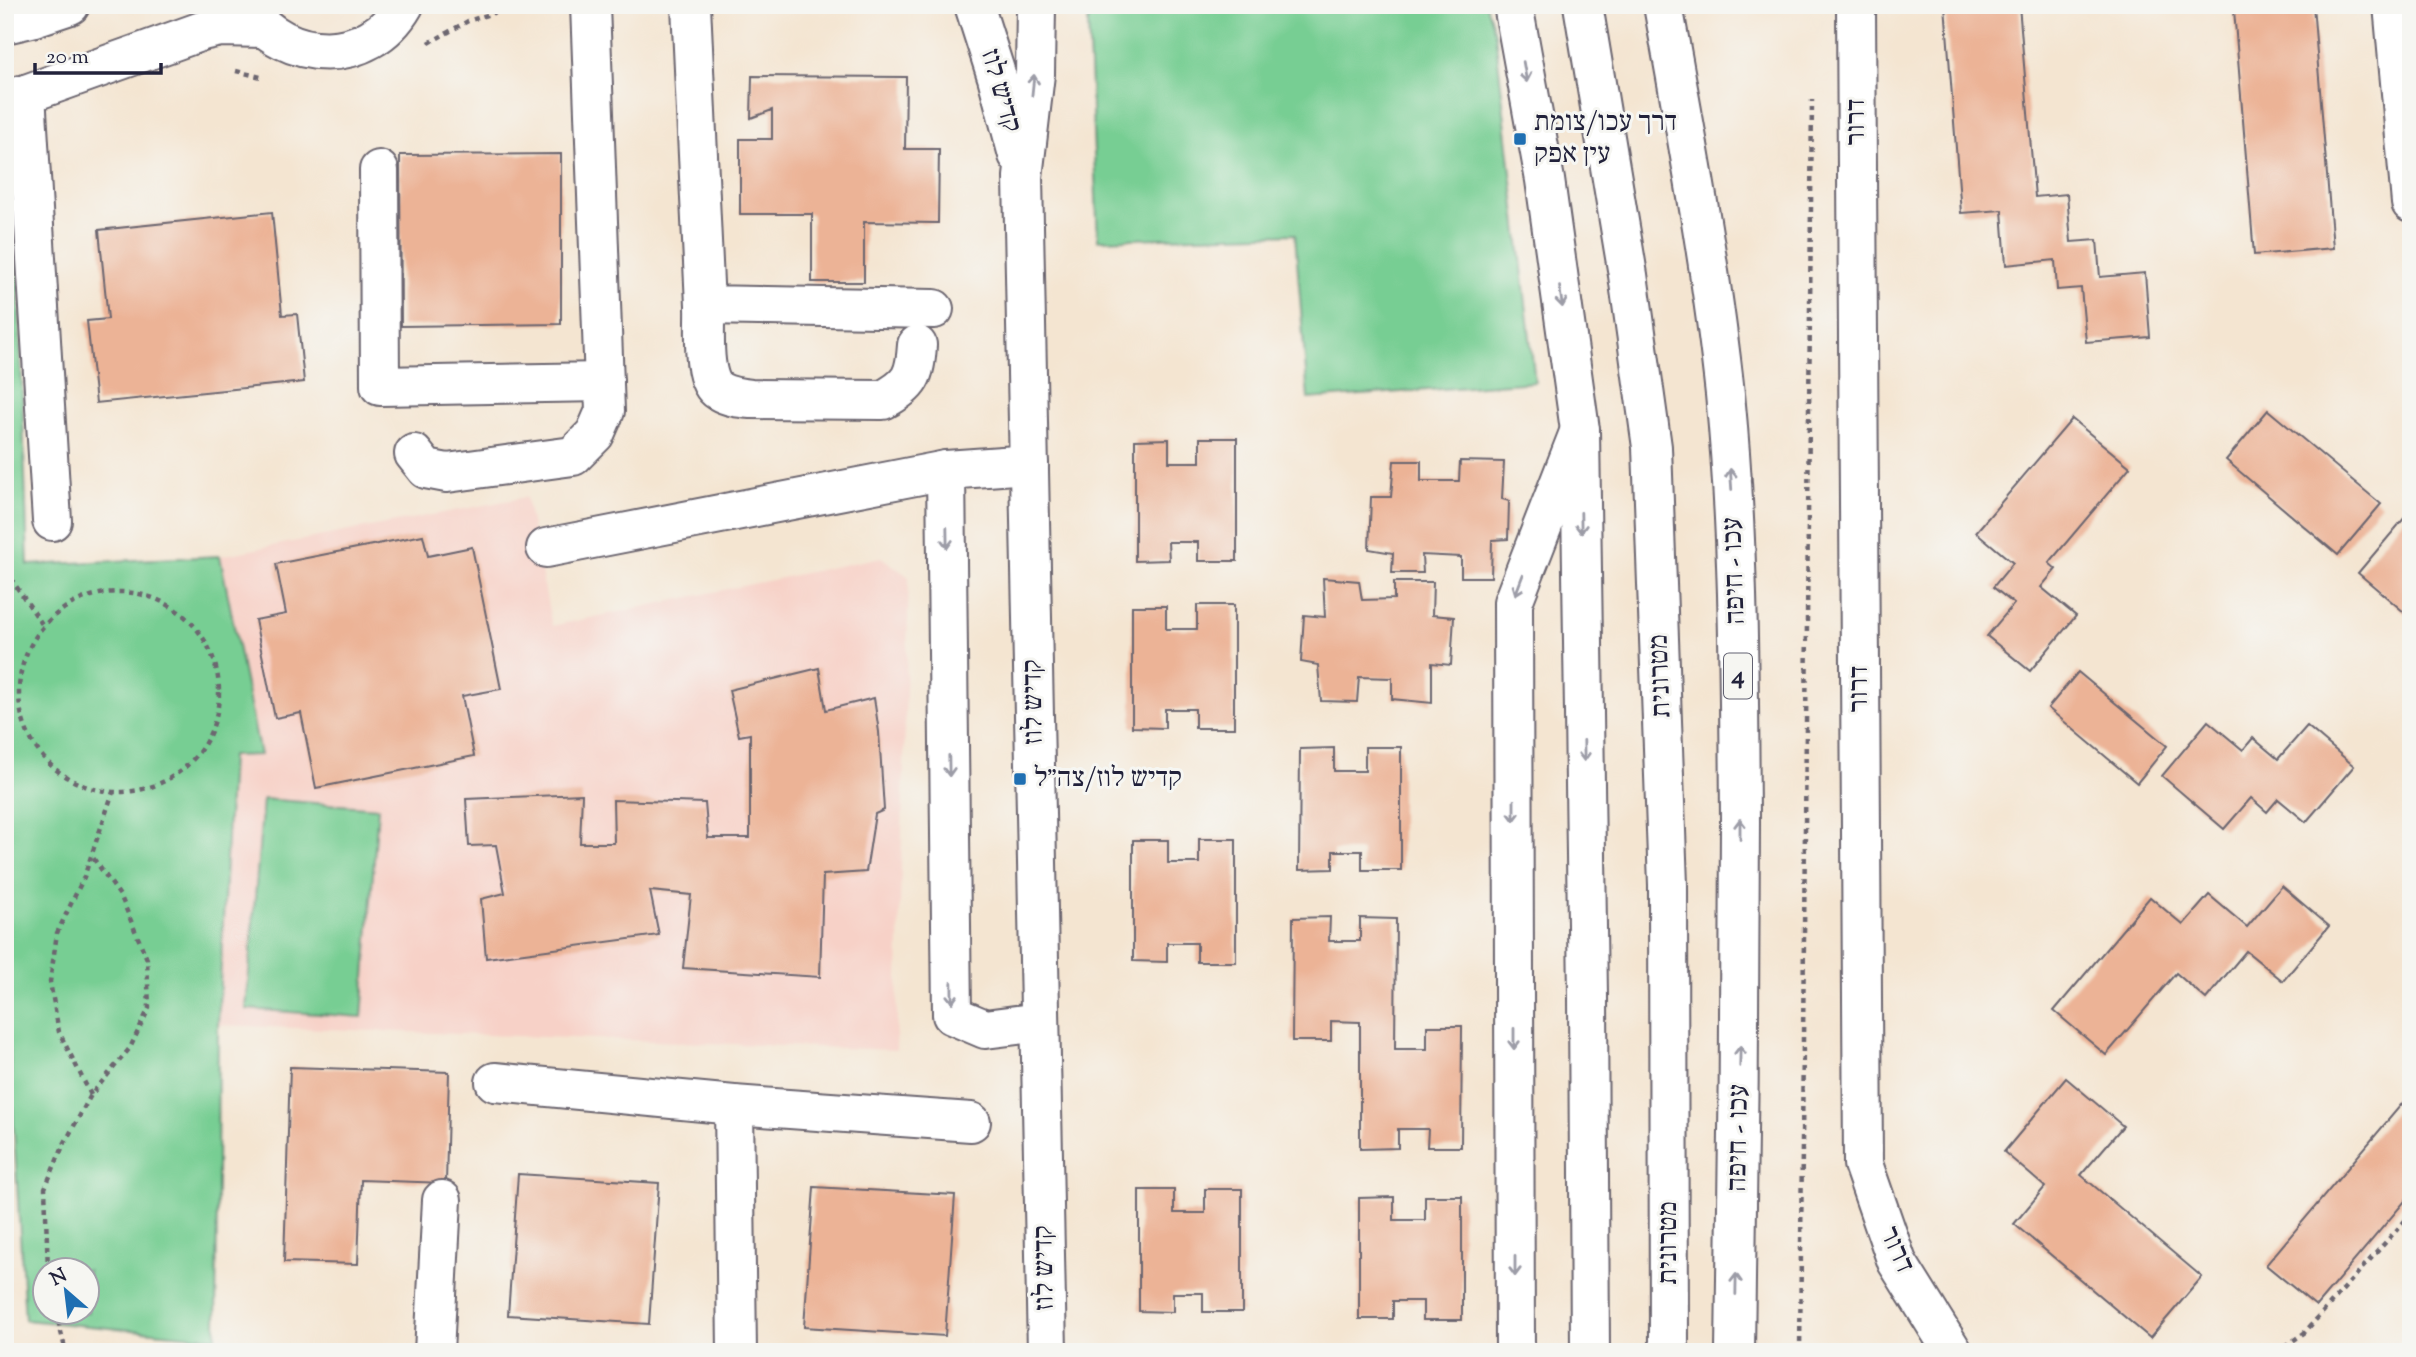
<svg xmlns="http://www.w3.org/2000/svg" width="2416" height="1357" font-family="'Sorts Mill Goudy','Frank Ruhl Libre',serif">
<rect width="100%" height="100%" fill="#f6f6f2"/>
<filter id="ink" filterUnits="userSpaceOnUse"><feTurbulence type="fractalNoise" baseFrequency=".0143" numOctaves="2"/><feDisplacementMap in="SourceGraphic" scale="14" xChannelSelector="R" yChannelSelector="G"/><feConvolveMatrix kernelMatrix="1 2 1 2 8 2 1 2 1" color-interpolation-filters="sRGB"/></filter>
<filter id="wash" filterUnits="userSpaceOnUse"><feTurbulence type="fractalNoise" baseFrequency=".00686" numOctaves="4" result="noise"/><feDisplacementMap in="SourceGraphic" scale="28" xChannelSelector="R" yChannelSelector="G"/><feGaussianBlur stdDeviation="1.57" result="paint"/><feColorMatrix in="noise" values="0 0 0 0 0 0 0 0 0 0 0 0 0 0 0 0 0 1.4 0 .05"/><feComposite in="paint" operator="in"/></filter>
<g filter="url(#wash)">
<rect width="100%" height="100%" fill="#f4e5d1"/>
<polygon fill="#f7d1c7" points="526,497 552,626 881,557 909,577 896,1050 218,1025 231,756 259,754 220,556"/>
<g fill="#77ce93" stroke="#4c7867" stroke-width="2" fill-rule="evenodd">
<polygon points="1094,5 1486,5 1495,33 1535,382 1308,399 1295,234 1098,240 1088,22"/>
<path d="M15,178L28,565L220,556L260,755L231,756L218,1025L216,1338L25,1320L5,978V180ZM46,1270H88V1312H46Z"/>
<polygon points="263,799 378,808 362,1017 246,1009"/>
</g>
<g id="blocks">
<g fill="#ecb396">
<polygon points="1945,5 2019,5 2035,197 2067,194 2071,242 2097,240 2100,277 2145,273 2150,337 2086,342 2081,288 2057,290 2055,260 2006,265 2002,210 1961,213"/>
<polygon points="2286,5 2313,5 2333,248 2254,255 2234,10"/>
<polygon points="752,76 906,77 905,149 939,149 938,223 864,222 864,282 812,282 812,214 740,214 740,139 772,139 772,110 751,118"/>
<polygon points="561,154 561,324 401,326 400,155"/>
<polygon points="272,212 282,315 297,314 304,382 96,403 87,321 108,319 99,230"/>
<polygon points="2268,410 2381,504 2338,555 2226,460"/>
<polygon points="2072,419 2130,467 2049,563 2056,569 2041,587 2076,616 2030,671 1987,636 2014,604 1993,587 2013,563 1976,532"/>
<polygon points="1200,438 1237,438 1237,561 1198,561 1198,542 1168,542 1169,560 1135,561 1135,440 1169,439 1169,462 1200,462"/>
<polygon points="1394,461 1421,461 1421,481 1459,481 1460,461 1504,462 1502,499 1509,501 1508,539 1492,540 1491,577 1461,577 1461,557 1422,555 1423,573 1392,573 1393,553 1369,549 1371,497 1391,497"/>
<polygon points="2411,510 2411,618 2358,573"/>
<polygon points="423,535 428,556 472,547 501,689 462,696 474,756 316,788 301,713 275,718 255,620 286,614 276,564"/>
<polygon points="1323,578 1359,581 1362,600 1394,599 1394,582 1433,582 1432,615 1454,617 1451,665 1432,663 1432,703 1392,699 1392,678 1359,677 1357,702 1321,701 1318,665 1301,662 1304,615 1325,617"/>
<polygon points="1197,605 1234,605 1234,728 1195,728 1195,709 1165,709 1165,728 1132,727 1132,606 1166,606 1166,629 1197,629"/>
<polygon points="819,668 826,710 874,698 879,732 884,810 875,814 866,872 823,875 820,977 683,968 691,895 650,891 659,935 486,958 481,899 505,893 496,845 469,846 466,799 582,794 580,843 614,843 613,800 705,803 708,838 750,838 750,734 739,736 729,690"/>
<polygon points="2078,672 2167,746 2137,783 2048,708"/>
<polygon points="2208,721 2243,750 2253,738 2278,759 2307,726 2354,766 2306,822 2278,799 2267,812 2251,798 2224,829 2162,776"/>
<polygon points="1365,747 1401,747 1401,870 1362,870 1362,851 1333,851 1333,869 1299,870 1300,749 1334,748 1334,771 1365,771"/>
<polygon points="1199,839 1236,839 1236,962 1197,962 1197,943 1167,943 1167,962 1133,961 1133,840 1168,840 1168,863 1199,863"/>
<polygon points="2282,886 2329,926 2283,981 2246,951 2206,999 2176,973 2106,1055 2054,1011 2150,897 2183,925 2209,895 2247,927"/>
<polygon points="1330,917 1329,941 1360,941 1360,918 1396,919 1395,1049 1427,1049 1427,1026 1462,1026 1461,1147 1427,1147 1428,1129 1398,1129 1398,1148 1360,1149 1360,1022 1331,1021 1331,1041 1292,1041 1293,918"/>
<polygon points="290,1067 449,1072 446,1183 361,1180 358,1264 284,1262"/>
<polygon points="2066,1078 2123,1126 2081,1175 2202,1277 2150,1338 2014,1224 2045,1187 2004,1152"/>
<polygon points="2411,1093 2411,1194 2316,1306 2266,1265"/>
<polygon points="518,1174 659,1183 649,1324 508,1315"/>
<polygon points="814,1187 955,1195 945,1336 804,1327"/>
<polygon points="1205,1189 1242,1189 1242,1312 1203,1312 1203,1293 1173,1293 1173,1312 1139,1311 1139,1190 1174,1190 1174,1213 1205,1213"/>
<polygon points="1425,1196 1462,1196 1462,1320 1423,1320 1423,1301 1393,1301 1393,1319 1359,1319 1359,1198 1394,1197 1394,1220 1425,1220"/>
</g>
</g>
</g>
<g filter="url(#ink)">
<use href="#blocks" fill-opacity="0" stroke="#6c6670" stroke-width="2"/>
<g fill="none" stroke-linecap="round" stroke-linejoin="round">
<defs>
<g id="minor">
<polyline points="691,5 705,305 934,309"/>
<polyline points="974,5 997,77 1018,155"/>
<polyline points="1036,5 1035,74 1023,177 1047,1352"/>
<polyline points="1583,5 1628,275 1652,447 1668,885 1669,1352"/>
<polyline points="1856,5 1863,1164 1897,1262 1953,1352"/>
<polyline points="2393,5 2411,203"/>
<path d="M248,9C286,64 369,66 404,5"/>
<polyline points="5,24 31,18 70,5"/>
<polyline points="26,94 52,521"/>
<polyline points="5,99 26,94 202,31 221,27 263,28"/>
<polyline points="379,170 380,386 604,382"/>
<path d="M705,305C706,326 700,380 719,391C729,397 740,398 751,399L883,400C911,385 915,376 917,345"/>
<polyline points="414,454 426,469 447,473 573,456 595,434 605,411 590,5"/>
<polyline points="946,470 952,1015 985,1029 1040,1022"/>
<polyline points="546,548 946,470 1029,464"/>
<polyline points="495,1082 734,1105 971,1122"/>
<polyline points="734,1105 737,1352"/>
<polyline points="434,1352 442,1200"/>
<polyline points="1515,1352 1513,602 1580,430"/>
</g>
<g id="highway">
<polyline points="1513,5 1545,180 1580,430 1588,996 1590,1352"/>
<path d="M1663,5C1686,134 1711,264 1725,394C1739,536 1739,680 1740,822C1740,999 1738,1175 1735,1352"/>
</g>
</defs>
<use href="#minor" stroke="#6c6670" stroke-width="42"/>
<use href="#highway" stroke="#6c6670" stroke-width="42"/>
<g stroke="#6c6670" stroke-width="4.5" stroke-dasharray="5 5" stroke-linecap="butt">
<polyline points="429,43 468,21 519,5"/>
<polyline points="236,71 261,77"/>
<polyline points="5,570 44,627"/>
<circle cx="119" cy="692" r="100"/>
<polyline points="91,1095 59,1032 50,982 57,933 84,877 113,792"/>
<polyline points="48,1270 45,1188 63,1146 91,1095 130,1048 149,1008 147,959 121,897 91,855"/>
<polyline points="56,1312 66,1352"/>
<polyline points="1800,1352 1812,100"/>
<polyline points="2277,1352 2304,1333 2411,1214"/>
</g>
<use href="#minor" stroke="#fff" stroke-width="38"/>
<use href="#highway" stroke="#fff" stroke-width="38"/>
</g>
<defs><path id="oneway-shaft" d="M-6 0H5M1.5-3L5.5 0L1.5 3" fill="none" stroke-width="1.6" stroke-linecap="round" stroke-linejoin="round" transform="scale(1.75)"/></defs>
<g stroke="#9c9ca7">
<use href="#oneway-shaft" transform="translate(1525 72) rotate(80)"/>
<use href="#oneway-shaft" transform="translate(1033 85) rotate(-84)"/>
<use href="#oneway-shaft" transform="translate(1561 297) rotate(82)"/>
<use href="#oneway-shaft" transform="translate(1731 479) rotate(-94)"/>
<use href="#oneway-shaft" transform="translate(1581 523) rotate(89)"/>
<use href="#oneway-shaft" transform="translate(947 538) rotate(89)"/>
<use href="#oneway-shaft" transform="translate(1519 585) rotate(111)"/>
<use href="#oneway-shaft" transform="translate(1584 751) rotate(89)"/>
<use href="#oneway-shaft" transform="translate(949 766) rotate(89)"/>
<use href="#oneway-shaft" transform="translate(1514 811) rotate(90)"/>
<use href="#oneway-shaft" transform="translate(1740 829) rotate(-90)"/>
<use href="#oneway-shaft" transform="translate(952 993) rotate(89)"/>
<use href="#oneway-shaft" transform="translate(1514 1039) rotate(90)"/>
<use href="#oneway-shaft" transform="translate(1740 1056) rotate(-89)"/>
<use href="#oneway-shaft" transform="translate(1515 1266) rotate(90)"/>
<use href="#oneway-shaft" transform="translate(1736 1284) rotate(-89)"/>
</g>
</g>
<g fill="#1f6fb2" stroke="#f6f6f2" stroke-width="2.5">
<rect x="1513" y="132" width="14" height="14" rx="3.5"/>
<rect x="1013" y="772" width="14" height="14" rx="3.5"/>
</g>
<g text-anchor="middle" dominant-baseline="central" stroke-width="6" stroke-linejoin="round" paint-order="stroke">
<rect fill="#f6f6f2" stroke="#626272" stroke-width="2" x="1724" y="653.5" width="28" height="45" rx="5"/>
<g font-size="26" font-weight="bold" fill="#22223b">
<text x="1738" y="676">4</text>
</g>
<g font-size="28" fill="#22223b" stroke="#f6f6f2">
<text transform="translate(1000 91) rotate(74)">קדיש לוז</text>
<text transform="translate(1857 122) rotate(-90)">דרור</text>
<text transform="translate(1735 571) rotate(-92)">עכו - חיפה</text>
<text transform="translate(1661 676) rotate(-92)">מטרונית</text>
<text transform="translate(1860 689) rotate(-90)">דרור</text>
<text transform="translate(1034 702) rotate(-91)">קדיש לוז</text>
<text transform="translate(1739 1138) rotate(-89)">עכו - חיפה</text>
<text transform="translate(1669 1243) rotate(-90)">מטרונית</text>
<text transform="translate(1896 1250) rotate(66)">דרור</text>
<text transform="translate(1045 1268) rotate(-91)">קדיש לוז</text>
</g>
<g font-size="28" fill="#22223b" stroke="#f6f6f2" text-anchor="start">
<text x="1534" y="123">דרך עכו/צומת<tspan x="1534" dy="32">עין אפק</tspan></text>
<text x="1034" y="779">קדיש לוז/צה״ל</text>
</g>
</g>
<rect width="2416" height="1357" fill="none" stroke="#f6f6f2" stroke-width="28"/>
<g transform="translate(66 1291) rotate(332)"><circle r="33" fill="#f6f6f2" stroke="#a1a1a9" stroke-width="2"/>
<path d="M0-5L12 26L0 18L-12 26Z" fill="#1f6fb2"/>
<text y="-10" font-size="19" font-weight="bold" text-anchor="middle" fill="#22223b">N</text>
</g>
<path d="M35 63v10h126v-10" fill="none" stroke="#22223b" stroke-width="3.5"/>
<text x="46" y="63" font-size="21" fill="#22223b" stroke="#f6f6f2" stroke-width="5" paint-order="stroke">20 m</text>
</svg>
